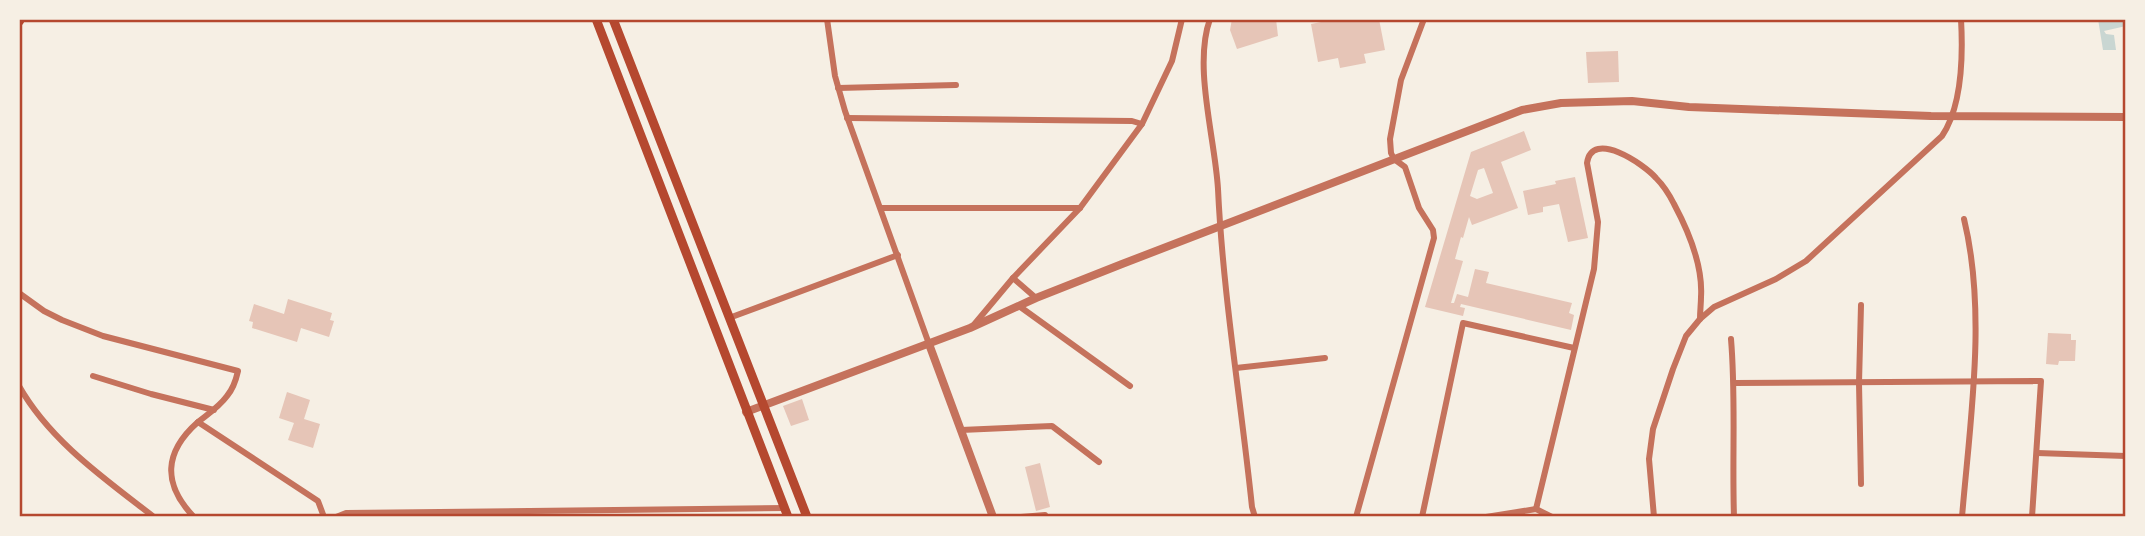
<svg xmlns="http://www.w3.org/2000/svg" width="2145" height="536" font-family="'Fira Sans',sans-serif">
<rect width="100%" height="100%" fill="#f6efe4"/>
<polygon fill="#c9d6d2" points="2098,19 2126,19 2126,26 2104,31 2106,34 2114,35 2116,50 2103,50"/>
<g fill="#e6c5b7" fill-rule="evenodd">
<polygon points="1232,19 1276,19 1278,36 1237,49 1230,30"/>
<polygon points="1336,19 1379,19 1385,50 1364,54 1366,63 1340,68 1338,58 1318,62 1311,24"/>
<polygon points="1618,51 1619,82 1588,83 1586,52"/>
<path d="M1524,131L1531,150L1501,162L1518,208L1472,225L1469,217L1463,238L1461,237L1455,259L1463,261L1451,303H1454L1457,294L1468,297L1475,269L1489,272L1486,283L1572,303L1569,313L1574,315L1571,330L1461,304L1460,307L1465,308L1463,316L1425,307L1471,152ZM1484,168L1493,193L1477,199L1470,196L1478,170Z"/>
<polygon points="1575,177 1588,238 1568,242 1559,204 1543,207 1543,212 1528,215 1523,191 1556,184 1555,181"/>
<polygon points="288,299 332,313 330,320 334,321 329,337 301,328 297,342 252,328 253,322 249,321 254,304 284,314"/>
<polygon points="2048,333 2071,334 2071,340 2076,340 2075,361 2059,361 2058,365 2046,364"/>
<polygon points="287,392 310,400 304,419 320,424 313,448 288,440 294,423 279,418"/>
<polygon points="802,399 809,420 791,426 783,406"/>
<polygon points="1040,463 1050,507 1036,511 1025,467"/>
</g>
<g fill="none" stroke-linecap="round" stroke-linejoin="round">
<g stroke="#c5725c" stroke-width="6">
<polyline points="827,19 835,76 845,111 929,344"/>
<path d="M1210,19C1193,66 1215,138 1218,189C1223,295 1241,401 1252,507L1255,517"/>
<polyline points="838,88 956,85"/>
<polyline points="847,118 1132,121 1142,124"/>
<polyline points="881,208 1080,208"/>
<polyline points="1013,278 1036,298"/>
<path d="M19,293L44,311L62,320L103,336L238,371C236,380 233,389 227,396C219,407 208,414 198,422C164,452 162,484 194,517"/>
<polyline points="1861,305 1859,383 1861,484"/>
<polyline points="1019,306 1130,386"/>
<polyline points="729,318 898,255"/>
<polyline points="972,327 1013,278 1080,208 1142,124 1172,61 1182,19"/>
<path d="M1731,339C1736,398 1732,457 1734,517"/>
<polyline points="1236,368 1325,358"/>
<polyline points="93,376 151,394 214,410"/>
<polyline points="1735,383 2041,381 2032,517"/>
<path d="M19,386C50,441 105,479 154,517"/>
<polyline points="198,422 318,501 324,517"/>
<polyline points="961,430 1052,426 1099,462"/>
<polyline points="2037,453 2126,456"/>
<path d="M1536,509L1594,269L1598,222L1587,163C1592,129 1644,164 1656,178C1663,185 1670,196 1674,204C1689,232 1703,266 1701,297C1701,304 1700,311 1700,319"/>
<polyline points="336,517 346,513 785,508"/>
<polyline points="1021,517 1045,515"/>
<polyline points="1356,517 1434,238 1433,230 1419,208 1405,167 1394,159 1391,153 1390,139 1401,80 1424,19"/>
<polyline points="1422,517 1463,323 1574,348"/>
<polyline points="1486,517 1536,509 1552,517"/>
<path d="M1654,517L1649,459L1653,429L1673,369L1686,336L1700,319L1714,307L1776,279L1806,261L1942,136C1962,106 1963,54 1961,19"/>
<path d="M1962,517C1970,421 1987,313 1964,219"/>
</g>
<g stroke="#c5725c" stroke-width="8">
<polyline points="929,344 993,517"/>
<polyline points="746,412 970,328 1036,298 1122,264 1522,110 1561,103 1632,101 1689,107 1931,116 2126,117"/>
</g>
<g stroke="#b5482f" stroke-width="9">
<polyline points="596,19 788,517"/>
<polyline points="613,19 807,517"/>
</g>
<polyline stroke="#b5482f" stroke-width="10" points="19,21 20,19"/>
</g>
<rect width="2145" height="536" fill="none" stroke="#f6efe4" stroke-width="42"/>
<rect x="21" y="21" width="2103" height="494" fill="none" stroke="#b5482f" stroke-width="2.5"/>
</svg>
